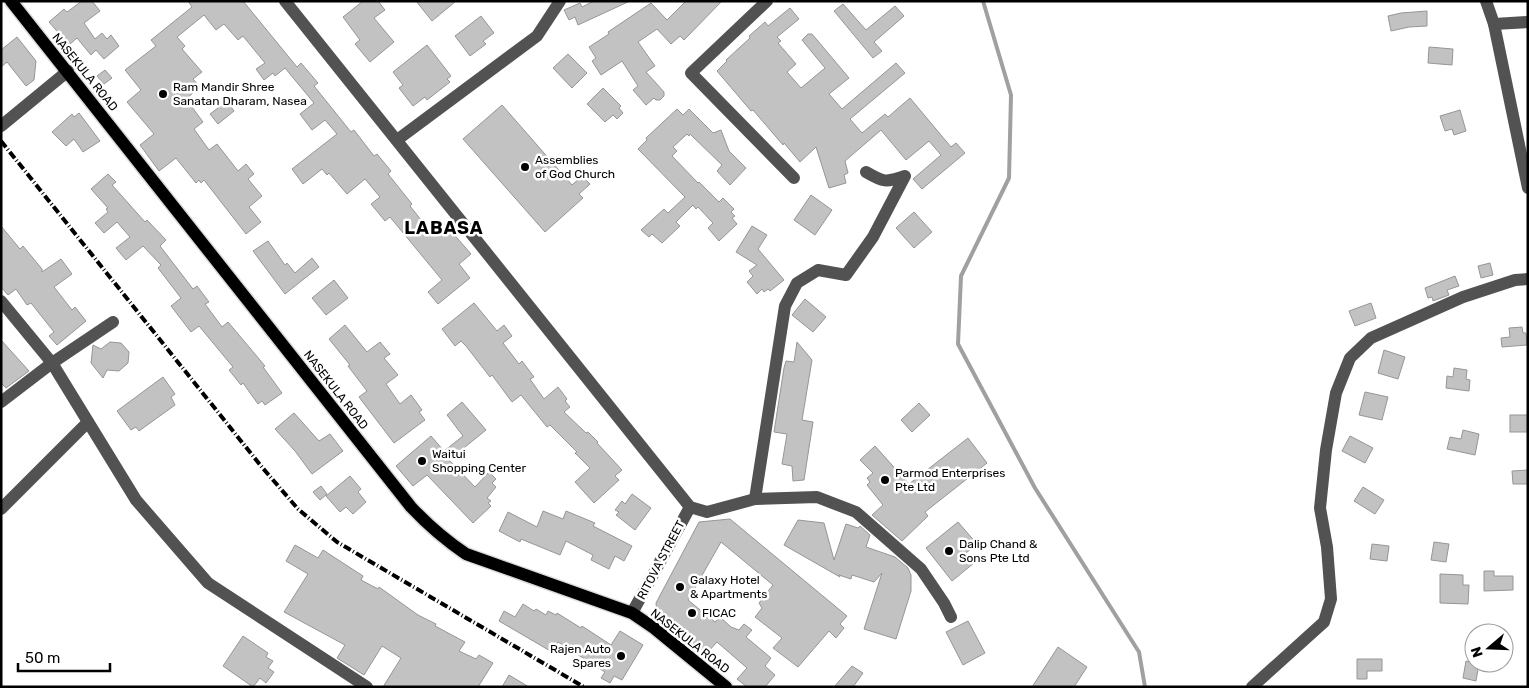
<svg xmlns="http://www.w3.org/2000/svg" width="1529" height="688" font-family="Rubik,sans-serif">
<rect width="100%" height="100%" fill="#fff"/>
<g fill="none" stroke-linecap="round" stroke-linejoin="round">
<polyline stroke="#a0a0a0" stroke-width="4" points="983,1 1011,95 1009,178 961,276 958,344 1035,488 1139,652 1145,687"/>
</g>
<g fill="#c2c2c2" stroke="#969696">
<polygon points="82,1 92,1 100,11 84,23 95,39 102,33 107,39 111,35 119,46 104,59 96,50 91,55 77,38 69,45 49,22 64,9 67,12"/>
<polygon points="188,1 243,1 297,67 301,63 318,83 314,86 351,132 354,130 374,156 377,154 391,171 388,174 412,204 410,206 433,235 445,224 471,254 459,264 470,278 438,304 428,292 442,280 390,217 385,221 371,204 380,197 365,179 347,194 329,173 327,175 322,169 303,184 292,169 337,134 325,120 312,130 300,114 314,103 285,68 275,76 273,73 264,80 256,69 265,63 243,36 238,40 224,24 216,30 204,15 177,37 185,46 182,49 202,72 193,79 200,87 186,99 203,122 194,129 209,150 217,144 238,171 246,164 254,174 248,179 262,196 249,207 261,222 246,234 204,180 201,183 199,180 196,183 176,158 159,171 140,145 154,134 127,102 141,90 125,70 156,46 151,40 192,7"/>
<polygon points="363,1 378,1 385,10 374,18 394,42 370,62 355,44 360,40 343,17"/>
<polygon points="416,1 456,1 432,21"/>
<polygon points="594,1 630,1 578,25 575,17 569,20 564,10 580,3 582,7"/>
<polygon points="686,1 722,1 684,40 680,36 671,44 657,29 638,42 655,66 646,72 664,92 664,96 660,100 656,100 654,98 646,105 633,90 638,86 622,61 601,75 592,61 596,58 589,47 609,34 608,32 651,3 667,20"/>
<polygon points="843,4 866,30 895,6 904,16 874,42 882,51 873,58 834,11"/>
<polygon points="790,8 799,19 777,37 781,41 778,43 796,64 787,72 801,88 825,68 802,40 808,34 812,34 849,78 829,94 842,109 896,63 905,73 850,119 862,133 885,114 888,117 910,98 951,147 956,143 965,153 922,189 913,179 941,155 929,141 906,160 881,130 845,161 848,173 844,175 846,183 829,188 816,147 800,162 784,143 783,145 753,110 751,111 717,71 727,61 726,60 750,38 749,36 765,22 768,26"/>
<polygon points="1427,11 1427,26 1409,27 1391,31 1388,16 1401,13"/>
<polygon points="481,16 494,33 483,41 486,44 470,56 455,36"/>
<polygon points="17,37 36,61 34,80 26,86 7,62 1,67 1,50"/>
<polygon points="427,45 451,76 447,79 450,82 427,100 425,97 413,106 399,88 403,85 393,72"/>
<polygon points="1429,47 1453,49 1452,65 1428,63"/>
<polygon points="568,54 587,73 572,88 553,68"/>
<polygon points="105,70 112,78 104,84 97,76"/>
<polygon points="603,88 621,106 619,108 623,113 617,119 613,115 605,122 587,104"/>
<polygon points="227,101 234,111 218,124 210,114"/>
<polygon points="502,105 572,185 582,176 590,184 579,194 583,198 545,232 463,139"/>
<polygon points="677,109 683,115 689,109 713,133 721,130 729,151 746,168 730,185 717,171 722,165 690,134 689,136 687,134 673,147 677,151 672,156 698,183 699,182 719,202 723,198 734,209 731,212 735,216 732,218 737,224 719,241 708,228 713,223 698,207 696,209 693,205 676,222 680,226 662,243 652,234 649,237 641,230 664,209 668,213 685,197 638,149 647,140 646,138"/>
<polygon points="1460,110 1466,131 1454,135 1452,129 1445,131 1440,116"/>
<polygon points="79,113 100,141 83,152 74,139 66,146 52,132 72,114 74,117"/>
<polygon points="108,174 116,182 112,185 145,222 147,220 166,240 160,246 193,289 197,286 209,302 205,304 222,327 228,322 265,366 263,367 282,393 265,405 262,401 258,404 243,383 241,385 229,370 233,367 199,326 191,332 171,306 181,298 158,268 161,265 143,246 126,260 116,248 130,237 117,222 104,233 95,223 108,212 106,209 108,208 91,189"/>
<polygon points="811,195 832,210 815,235 794,220"/>
<polygon points="914,212 932,232 914,248 896,228"/>
<polygon points="1,226 20,249 23,246 42,269 42,272 61,259 72,274 54,287 72,310 75,307 86,321 57,345 49,336 54,332 31,303 27,305 16,289 8,295 1,287"/>
<polygon points="752,226 767,235 758,249 784,280 770,291 768,289 764,292 762,289 757,294 747,282 753,276 749,271 757,265 736,252"/>
<polygon points="268,241 285,265 287,263 295,273 312,258 319,267 285,294 253,251"/>
<polygon points="1490,263 1493,275 1481,278 1478,266"/>
<polygon points="1455,276 1459,286 1447,290 1449,295 1433,301 1432,297 1428,298 1425,288"/>
<polygon points="334,280 348,298 326,315 312,298"/>
<polygon points="805,299 826,317 813,332 792,315"/>
<polygon points="474,303 497,331 504,325 512,336 503,343 519,364 522,361 534,377 530,379 544,399 558,387 567,399 565,401 570,407 564,412 586,433 588,432 598,442 597,443 622,470 615,476 619,480 594,503 575,482 590,468 575,453 577,452 550,425 547,427 521,395 512,402 492,375 490,377 466,346 461,341 455,346 442,329"/>
<polygon points="1371,303 1376,318 1355,326 1349,311"/>
<polygon points="345,325 367,352 380,342 390,354 384,358 398,375 386,384 400,404 411,395 422,410 419,412 425,420 394,443 359,397 367,391 348,366 350,365 329,339"/>
<polygon points="1522,327 1523,333 1526,333 1527,345 1502,347 1501,338 1510,337 1509,328"/>
<polygon points="1,340 29,371 6,388 1,383"/>
<polygon points="110,342 121,343 129,352 128,363 119,371 107,370 103,378 91,363 93,345 101,349"/>
<polygon points="797,342 812,360 802,420 813,422 804,480 793,481 792,466 782,464 787,434 774,432 784,368 786,361 794,362"/>
<polygon points="1384,350 1405,357 1398,379 1378,373"/>
<polygon points="1454,368 1467,370 1466,379 1470,380 1469,391 1446,388 1447,376 1453,377"/>
<polygon points="163,377 175,394 171,397 175,405 139,431 136,427 131,430 117,411"/>
<polygon points="1365,392 1388,397 1382,420 1359,415"/>
<polygon points="462,402 486,430 449,460 475,487 489,472 496,479 492,483 496,487 487,498 491,501 488,503 491,506 473,523 427,475 413,486 396,466 431,436 444,451 463,436 447,415"/>
<polygon points="919,403 930,415 912,432 901,420"/>
<polygon points="294,413 319,441 330,434 343,451 312,474 295,451 275,429"/>
<rect x="1510" y="415" width="18" height="17"/>
<polygon points="1463,430 1479,434 1475,455 1447,449 1450,437 1461,439"/>
<polygon points="1350,436 1373,448 1365,463 1342,451"/>
<polygon points="968,438 987,463 925,512 928,516 902,541 872,515 883,505 867,485 870,482 867,478 873,473 860,460 875,446 909,484"/>
<polygon points="1528,470 1528,484 1513,484 1512,471"/>
<polygon points="350,476 361,489 358,492 366,502 353,514 346,507 340,512 326,496"/>
<polygon points="321,486 327,494 320,500 313,492"/>
<polygon points="1363,487 1384,500 1375,514 1354,501"/>
<polygon points="632,494 651,508 635,530 616,515 619,512 615,510 622,501 625,504"/>
<polygon points="543,511 563,519 566,511 595,523 593,526 632,546 624,561 615,556 609,569 591,560 593,555 566,541 560,555 521,539 520,542 499,531 508,512 537,527"/>
<polygon points="730,519 847,616 840,624 844,628 836,638 829,631 798,667 773,648 782,638 755,617 762,608 759,603 773,585 721,542 688,600 715,622 720,617 731,627 739,630 744,624 752,630 746,637 771,658 765,666 775,675 765,687 747,687 737,679 747,668 717,642 706,654 657,612 656,603 699,522"/>
<polygon points="798,520 824,523 834,560 846,524 858,528 860,526 870,535 866,547 895,557 908,568 911,575 911,591 896,639 864,629 882,573 874,582 852,575 851,579 839,575 840,577 784,545"/>
<polygon points="958,522 977,544 966,553 974,563 952,581 926,548"/>
<polygon points="1434,542 1449,544 1446,562 1431,560"/>
<polygon points="1372,544 1389,546 1387,561 1370,559"/>
<polygon points="295,545 318,558 323,550 363,576 361,580 378,589 379,587 418,615 436,624 435,626 465,642 459,651 476,659 479,655 493,663 478,687 383,687 401,658 382,646 364,675 337,658 345,645 284,612 308,574 286,561"/>
<polygon points="1484,571 1494,571 1494,576 1513,576 1513,590 1484,591"/>
<polygon points="1440,574 1463,575 1463,585 1469,585 1468,604 1440,603"/>
<polygon points="523,604 534,611 536,609 546,615 548,611 556,615 557,613 581,628 582,626 611,645 620,631 643,645 622,680 614,676 610,683 601,678 605,672 558,642 552,652 499,621 504,611 515,617"/>
<polygon points="968,621 985,653 963,665 946,632"/>
<polygon points="243,636 268,653 266,657 273,661 268,668 274,672 266,683 260,678 253,687 223,666"/>
<polygon points="1058,647 1087,667 1074,687 1032,687"/>
<polygon points="1357,659 1382,659 1382,671 1367,671 1367,679 1357,679"/>
<polygon points="1466,661 1479,664 1476,681 1463,678"/>
<polygon points="852,666 863,673 853,687 834,687"/>
<polygon points="509,675 529,687 502,687"/>
</g>
<g fill="none" stroke-linecap="round" stroke-linejoin="round">
<defs>
<path id="major" d="M11,1L411,507C428,525 445,540 466,554L632,613L654,628L726,687"/>
</defs>
<use href="#major" stroke="#dbdbdb" stroke-width="15"/>
<g stroke="#525252" stroke-width="12">
<polyline points="285,1 690,507 707,512 755,499 817,497 856,512 921,569 944,603 951,617"/>
<polyline points="767,1 691,73 794,178"/>
<polyline points="1486,1 1494,24 1528,188"/>
<polyline points="1494,24 1528,22"/>
<polyline points="1,126 68,71"/>
<polyline points="397,140 537,36 560,1"/>
<polyline points="1,301 52,363 136,500 208,583 367,687"/>
<polyline points="1,402 52,363 113,322"/>
<path d="M755,499L785,306L797,283L818,270L846,275L873,237L905,176C886,183 883,182 866,172"/>
<polyline points="1,509 88,422"/>
<polyline points="632,613 690,507"/>
<polyline points="1252,687 1324,622 1331,599 1327,547 1320,508 1326,450 1336,393 1350,358 1371,338 1463,297 1515,280 1528,279"/>
</g>
<use href="#major" stroke="#000" stroke-width="12"/>
<polyline stroke="#000" stroke-width="4" stroke-dasharray="8 2.5 1 2.5" stroke-linecap="butt" points="1,141 261,466 298,509 337,542 584,687"/>
</g>
<g fill="#000" stroke="#fff" stroke-width="2">
<circle cx="163" cy="94" r="5"/>
<circle cx="525" cy="167" r="5"/>
<circle cx="422" cy="461" r="5"/>
<circle cx="885" cy="480" r="5"/>
<circle cx="949" cy="551" r="5"/>
<circle cx="680" cy="587" r="5"/>
<circle cx="692" cy="613" r="5"/>
<circle cx="621" cy="656" r="5"/>
</g>
<g text-anchor="middle" dominant-baseline="central" stroke-width="5" stroke-linejoin="round" paint-order="stroke">
<g font-size="12" fill="#000" stroke="#fff">
<text transform="translate(85 72) rotate(51)">NASEKULA ROAD</text>
<text transform="translate(336 390) rotate(52)">NASEKULA ROAD</text>
<text transform="translate(661 560) rotate(-62)">RITOVA STREET</text>
<text transform="translate(690 641) rotate(38)">NASEKULA ROAD</text>
</g>
<g font-size="12" fill="#000" stroke="#fff" text-anchor="start">
<text x="173" y="87">Ram Mandir Shree<tspan x="173" dy="14">Sanatan Dharam, Nasea</tspan></text>
<text x="535" y="160">Assemblies<tspan x="535" dy="14">of God Church</tspan></text>
<text x="432" y="454">Waitui<tspan x="432" dy="14">Shopping Center</tspan></text>
<text x="895" y="473">Parmod Enterprises<tspan x="895" dy="14">Pte Ltd</tspan></text>
<text x="959" y="544">Dalip Chand &amp;<tspan x="959" dy="14">Sons Pte Ltd</tspan></text>
<text x="690" y="580">Galaxy Hotel<tspan x="690" dy="14">&amp; Apartments</tspan></text>
<text x="702" y="613">FICAC</text>
<text x="611" y="649" text-anchor="end">Rajen Auto<tspan x="611" dy="14">Spares</tspan></text>
</g>
<g font-size="18" font-weight="bold" letter-spacing="1" fill="#000" stroke="#fff">
<text x="444" y="228">LABASA</text>
</g>
</g>
<rect width="1529" height="688" fill="none" stroke="#000000" stroke-width="5"/>
<g transform="translate(1489 648) rotate(251)"><circle r="24" fill="#ffffff" stroke="#999999"/>
<path d="M0-4L9 19L0 12L-9 19Z" fill="#000000"/>
<text y="-8" font-size="14" font-weight="bold" text-anchor="middle" fill="#000000">N</text>
</g>
<path d="M18 663v8h92v-8" fill="none" stroke="#000000" stroke-width="2.5"/>
<text x="25" y="663" font-size="15" fill="#000000" stroke="#ffffff" stroke-width="4" paint-order="stroke">50 m</text>
</svg>
